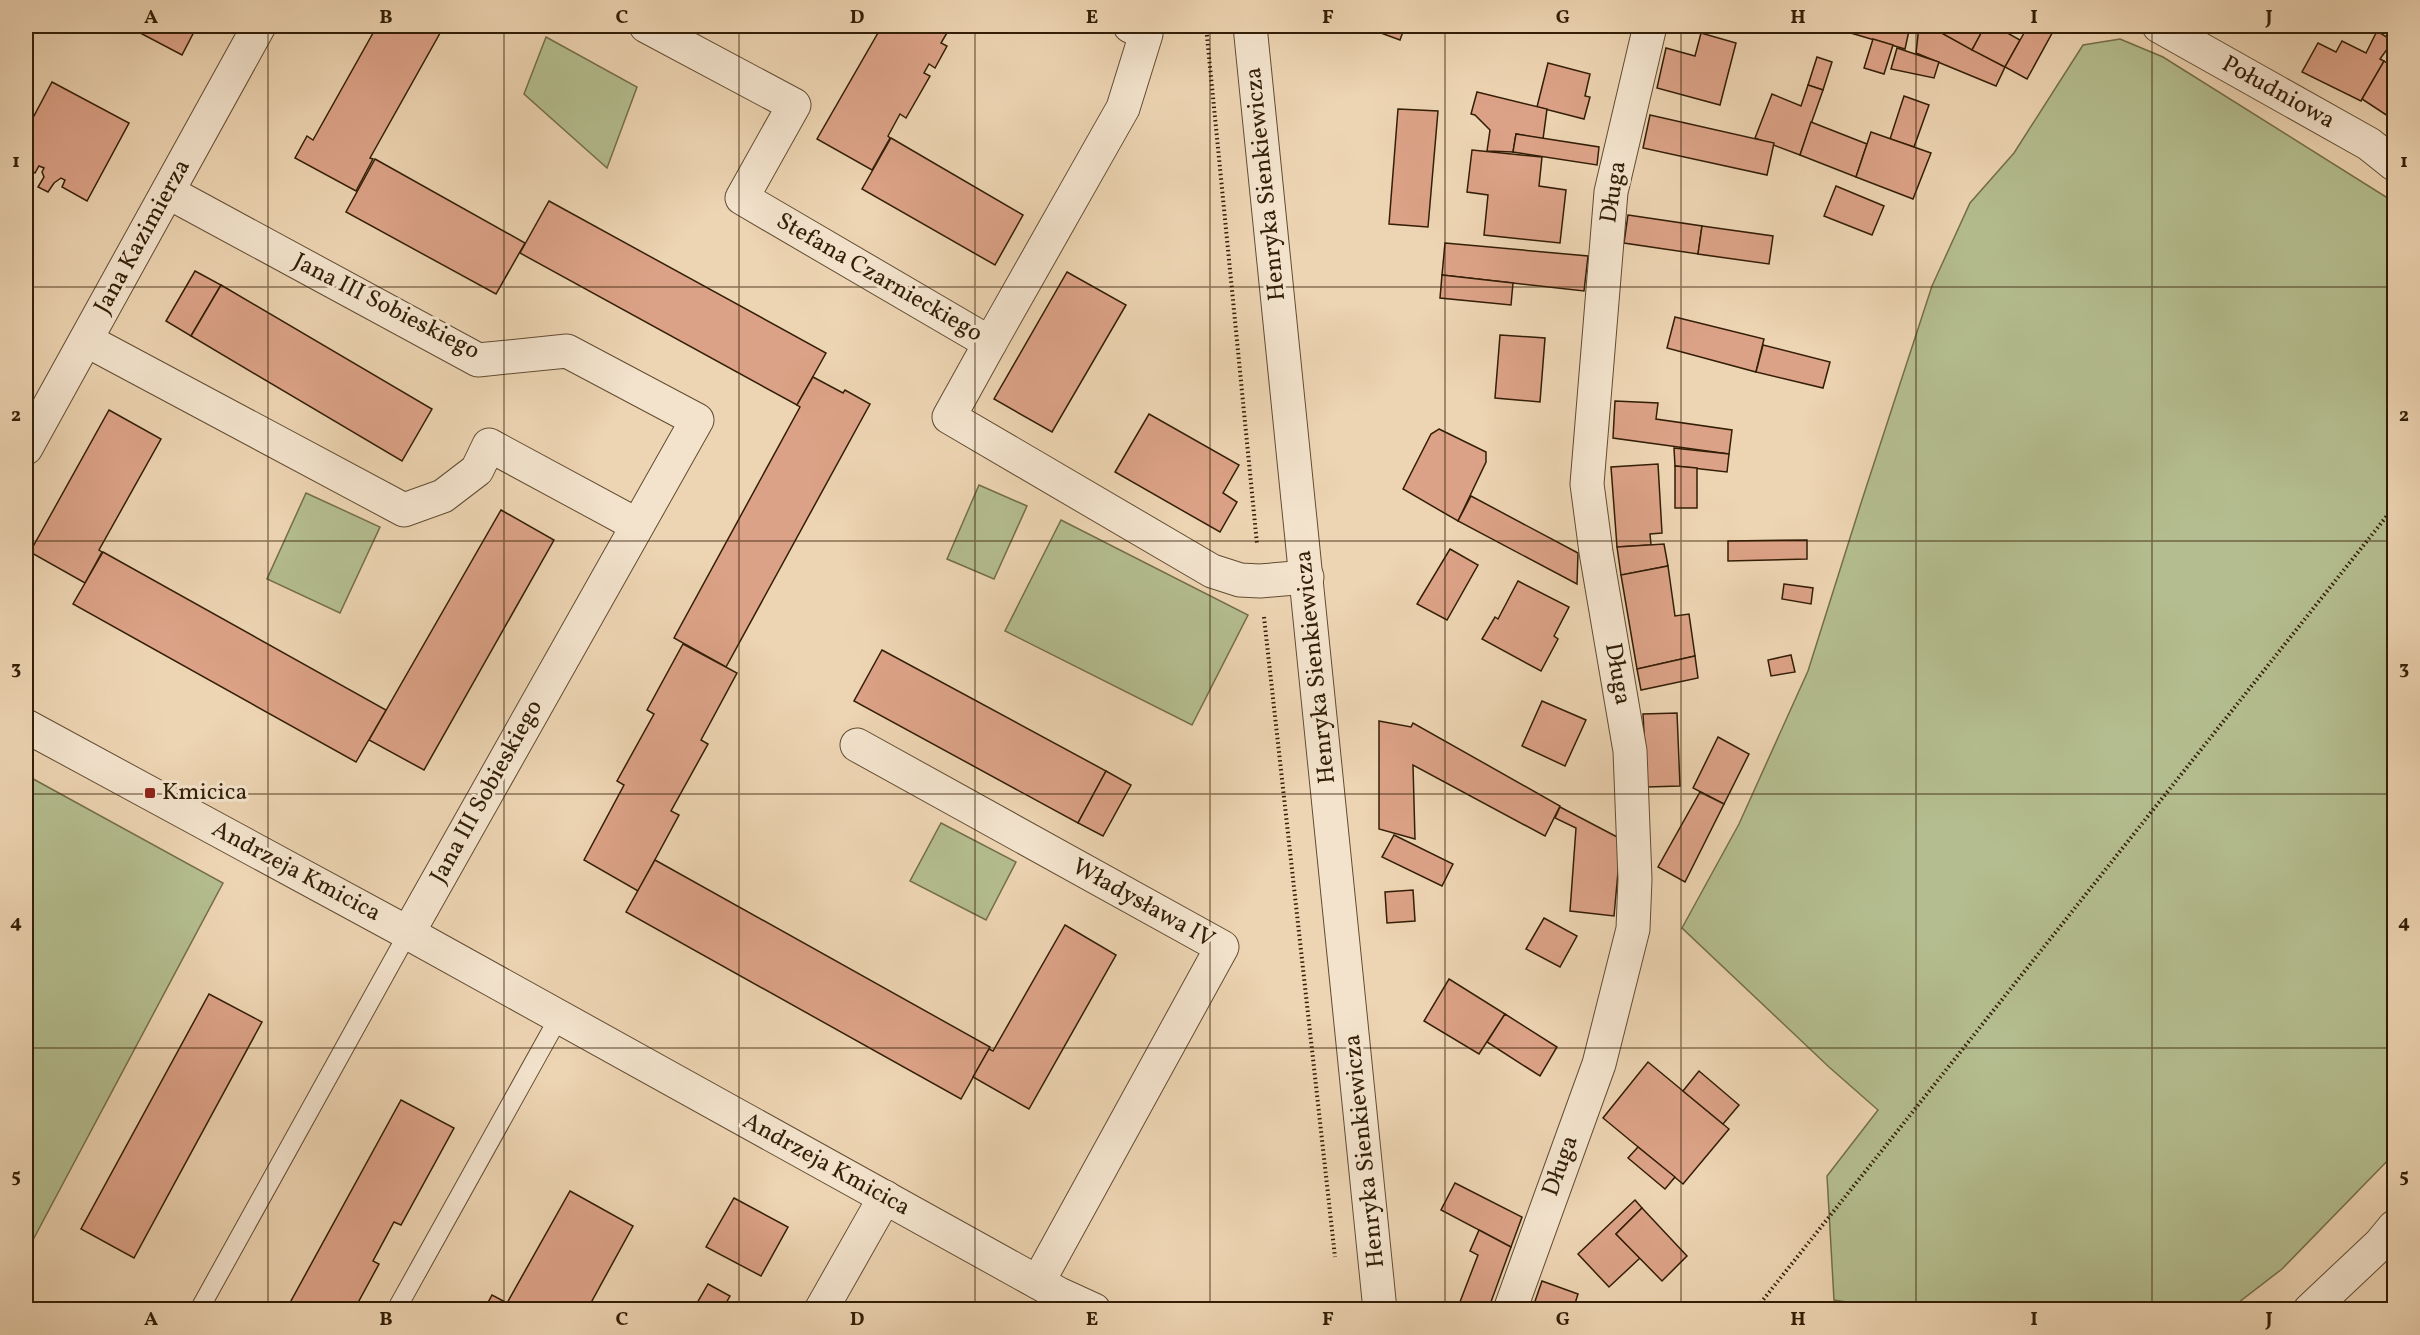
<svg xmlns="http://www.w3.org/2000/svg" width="2420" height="1335" font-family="Vollkorn,serif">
<rect width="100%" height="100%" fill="#edd4b2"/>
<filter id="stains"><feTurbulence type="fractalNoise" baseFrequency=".00333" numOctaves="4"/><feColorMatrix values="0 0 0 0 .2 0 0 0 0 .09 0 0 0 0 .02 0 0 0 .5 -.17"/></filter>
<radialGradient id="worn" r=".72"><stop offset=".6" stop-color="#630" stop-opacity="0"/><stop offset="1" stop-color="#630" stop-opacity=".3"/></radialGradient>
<g fill="#b4bd8f" stroke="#746e4a" stroke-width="1.5">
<polygon points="546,37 637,87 607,168 524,94"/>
<polygon points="2120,39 2163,57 2394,202 2394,1154 2282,1269 2230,1309 1895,1310 1834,1300 1827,1176 1878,1110 1829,1067 1682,928 1739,824 1808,671 1862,500 1932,286 1970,203 2014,153 2083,45"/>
<polygon points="979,485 1027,506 994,579 947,559"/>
<polygon points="306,493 380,527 340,613 267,579"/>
<polygon points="1061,520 1248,615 1192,725 1005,631"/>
<polygon points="26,775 223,883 26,1253"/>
<polygon points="941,823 1016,862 986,920 910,881"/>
</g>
<g fill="#dca287" stroke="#331e06" stroke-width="1.5">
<polygon points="127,26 197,26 182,55"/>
<polygon points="377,26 444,26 370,158 373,159 356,191 295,158 307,136 313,140"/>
<polygon points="882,26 951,26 941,43 947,46 935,68 929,64 924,73 930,76 906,118 900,114 888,136 890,138 872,170 817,139"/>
<polygon points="1362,26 1405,26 1400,40"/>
<polygon points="1827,26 1910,26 1905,49"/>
<polygon points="1919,26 1929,26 2005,67 1996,86 1916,53"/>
<polygon points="1929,26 1985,26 1972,50"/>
<polygon points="1985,26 1995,26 2020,40 2005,67 1972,50"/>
<polygon points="2028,26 2056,26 2027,79 2005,67"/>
<polygon points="2377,31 2393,41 2380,59 2384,61 2361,101 2302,72 2318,43 2336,52 2342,41 2366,53"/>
<polygon points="1701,33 1736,43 1720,105 1657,88 1666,48 1695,56"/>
<polygon points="1873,39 1893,45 1884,74 1864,68"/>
<polygon points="1897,48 1939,62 1934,78 1891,69"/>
<polygon points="1817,57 1832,62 1823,90 1808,85"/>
<polygon points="2384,61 2394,68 2394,120 2362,99"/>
<polygon points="1548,63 1590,74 1585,96 1590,97 1584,119 1537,107"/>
<polygon points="52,82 129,123 87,201 62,187 65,180 61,178 54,183 48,192 38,187 44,177 42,172 44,168 39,166 35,173 26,167 26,131"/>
<polygon points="1808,85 1823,90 1800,155 1755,138 1772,94 1801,106"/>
<polygon points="1477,92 1547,109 1543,139 1516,134 1513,152 1487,151 1490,130 1475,115 1471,114"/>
<polygon points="1904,96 1929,105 1914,147 1890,139"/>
<polygon points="1398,109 1438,111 1428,227 1389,224"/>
<polygon points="1650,115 1774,143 1767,175 1643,148"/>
<polygon points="1811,122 1867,144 1856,177 1800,155"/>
<polygon points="1871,132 1931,153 1913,199 1856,177"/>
<polygon points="1516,134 1599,147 1597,165 1513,152"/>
<polygon points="891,138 1023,215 995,265 862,189"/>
<polygon points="1472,150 1542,157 1539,186 1566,190 1560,243 1484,235 1488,195 1467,192"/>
<polygon points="375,159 525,243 496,294 346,212"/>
<polygon points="1836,186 1884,206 1872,235 1824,216"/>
<polygon points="549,201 826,353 797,405 520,253"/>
<polygon points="1628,215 1702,226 1698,254 1624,243"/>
<polygon points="1702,226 1773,236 1769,264 1698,254"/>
<polygon points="1445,243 1588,256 1584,291 1442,275"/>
<polygon points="195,271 221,285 191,336 166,321"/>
<polygon points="1067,272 1126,305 1052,432 994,399"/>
<polygon points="1442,275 1513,283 1511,305 1440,298"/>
<polygon points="221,285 432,409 402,461 191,336"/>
<polygon points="1675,317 1764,339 1756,372 1667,348"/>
<polygon points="1500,335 1545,338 1540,402 1495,398"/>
<polygon points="1763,345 1830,362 1823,388 1756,372"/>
<polygon points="813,377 843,393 845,390 870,404 726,667 674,638 800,407 797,405"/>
<polygon points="1615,401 1658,403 1656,419 1732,430 1729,454 1613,438"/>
<polygon points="109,410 161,439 99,550 102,552 85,583 30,552"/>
<polygon points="1149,414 1239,465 1223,493 1237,502 1220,532 1115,472"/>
<polygon points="1439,429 1486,452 1486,462 1458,521 1403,489 1431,434"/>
<polygon points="1674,448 1729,454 1727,472 1675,466"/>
<polygon points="1658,464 1662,533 1650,534 1651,545 1617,547 1611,467"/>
<polygon points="1675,466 1697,468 1697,508 1675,508"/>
<polygon points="1471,496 1578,553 1577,584 1458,521"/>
<polygon points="501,510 554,540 424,770 369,740"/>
<polygon points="1807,540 1807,559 1728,561 1728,541"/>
<polygon points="1664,544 1668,566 1621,575 1617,547"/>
<polygon points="1450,549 1478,565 1447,620 1417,604"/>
<polygon points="103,552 386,710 356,762 73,604"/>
<polygon points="1668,566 1675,616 1689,614 1695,656 1637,669 1621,575"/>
<polygon points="1518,581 1569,607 1554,636 1558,639 1541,671 1482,639 1495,617 1498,619"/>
<polygon points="1784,584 1813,588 1811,604 1782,599"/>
<polygon points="683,644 737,673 701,740 708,744 671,811 679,815 638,891 584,860 624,785 617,781 654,714 647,710"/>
<polygon points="882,650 1106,771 1078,823 854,701"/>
<polygon points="1791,655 1795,672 1771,676 1768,660"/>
<polygon points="1695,656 1698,678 1641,690 1637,669"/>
<polygon points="1542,701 1586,720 1565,766 1522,746"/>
<polygon points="1677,713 1680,786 1647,787 1643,714"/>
<polygon points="1379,721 1411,727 1413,723 1560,806 1545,836 1413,765 1415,839 1379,829"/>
<polygon points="1718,737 1749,754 1724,804 1693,788"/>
<polygon points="1106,771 1131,785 1103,836 1078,823"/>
<polygon points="1700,792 1724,804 1685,882 1658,867"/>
<polygon points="1560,807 1621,839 1614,916 1570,911 1576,828 1555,818"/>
<polygon points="1394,835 1453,864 1442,886 1382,857"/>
<polygon points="655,860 990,1047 961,1099 626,912"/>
<polygon points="1413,890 1415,921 1387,923 1385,892"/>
<polygon points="1544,918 1577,936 1560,967 1526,949"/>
<polygon points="1065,925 1116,955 1029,1109 973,1077 989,1049 993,1051"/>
<polygon points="1449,979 1505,1014 1479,1054 1424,1021"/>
<polygon points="209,994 262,1022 134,1258 81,1229"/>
<polygon points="1505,1014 1557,1047 1540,1076 1487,1042"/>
<polygon points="1648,1062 1729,1129 1683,1184 1603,1118"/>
<polygon points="1699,1071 1739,1105 1723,1124 1683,1091"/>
<polygon points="401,1100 454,1128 401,1225 394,1222 373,1261 379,1264 354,1310 286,1310"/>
<polygon points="1638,1147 1675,1177 1665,1189 1628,1158"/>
<polygon points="1455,1183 1522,1217 1511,1247 1441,1210"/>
<polygon points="570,1191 633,1226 587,1310 484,1310 492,1295 507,1303"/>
<polygon points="734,1198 788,1227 761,1276 706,1247"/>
<polygon points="1635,1200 1642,1208 1616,1234 1640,1258 1609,1287 1578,1254"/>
<polygon points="1642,1208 1687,1256 1662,1281 1616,1234"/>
<polygon points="1479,1230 1511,1247 1488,1310 1465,1310 1458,1307 1478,1255 1470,1251"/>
<polygon points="1542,1281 1578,1294 1573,1310 1532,1310"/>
<polygon points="708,1284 730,1296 722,1310 693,1310"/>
</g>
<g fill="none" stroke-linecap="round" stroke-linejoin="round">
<defs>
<g id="service">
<polyline points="199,1310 408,933"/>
<polyline points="396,1310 559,1017"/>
</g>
<g id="minor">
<polyline points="646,26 794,105 742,198 990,343 949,417 1212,571 1240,580 1260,581 1307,577"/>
<polyline points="2159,26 2369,144 2394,164"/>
<polyline points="168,192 478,360 567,351 697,420 408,933"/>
<polyline points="86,340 404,510 443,496 477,470 489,445 637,525"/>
<polyline points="990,343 1123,108 1146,34 1130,26"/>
<polyline points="26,448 259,26"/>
<polyline points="26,726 408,933 1059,1294 1094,1310"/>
<polyline points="857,745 1222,947 1038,1282"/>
<polyline points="821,1310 885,1197"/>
<polyline points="1510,1310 1599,1064 1633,929 1635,879 1630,751 1596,552 1587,484 1611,192 1650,26"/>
<polyline points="2310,1310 2380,1244 2394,1227"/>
</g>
<polyline id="tertiary" points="1250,26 1380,1310"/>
</defs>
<use href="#service" stroke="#624c31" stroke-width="20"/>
<use href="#minor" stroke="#624c31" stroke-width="35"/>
<use href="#tertiary" stroke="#624c31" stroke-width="35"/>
<g stroke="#331e06" stroke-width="4" stroke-dasharray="1.5 3" stroke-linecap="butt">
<polyline points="1206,26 1257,544"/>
<polyline points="1264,617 1335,1257"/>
<polyline points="1755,1310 2394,507"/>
</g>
<use href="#service" stroke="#f3e3cd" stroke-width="18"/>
<use href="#minor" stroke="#f3e3cd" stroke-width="33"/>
<use href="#tertiary" stroke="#f3e3cd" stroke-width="33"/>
</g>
<path fill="none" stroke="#331e06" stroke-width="1.5" stroke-opacity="0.55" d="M268,26V1310M504,26V1310M739,26V1310M975,26V1310M1210,26V1310M1445,26V1310M1681,26V1310M1916,26V1310M2152,26V1310M26,287H2394M26,541H2394M26,794H2394M26,1048H2394"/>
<rect fill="#8f2418" stroke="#f3e3cd" stroke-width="2" x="144" y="787" width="12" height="12" rx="3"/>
<g text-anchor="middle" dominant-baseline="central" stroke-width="6" stroke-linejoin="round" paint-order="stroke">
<g font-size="24" fill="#331e06" stroke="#f3e3cd">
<text transform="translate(2278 93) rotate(29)">Południowa</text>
<text transform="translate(1266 184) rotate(-96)">Henryka Sienkiewicza</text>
<text transform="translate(1614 192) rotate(-81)">Długa</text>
<text transform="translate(143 237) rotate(-61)">Jana Kazimierza</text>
<text transform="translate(879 278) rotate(30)">Stefana Czarnieckiego</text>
<text transform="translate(386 307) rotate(27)">Jana III Sobieskiego</text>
<text transform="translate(1316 667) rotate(-96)">Henryka Sienkiewicza</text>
<text transform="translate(1617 674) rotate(80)">Długa</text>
<text transform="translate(487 792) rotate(-61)">Jana III Sobieskiego</text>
<text transform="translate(296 872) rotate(28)">Andrzeja Kmicica</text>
<text transform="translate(1143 904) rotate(29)">Władysława IV</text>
<text transform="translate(1365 1151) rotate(-96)">Henryka Sienkiewicza</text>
<text transform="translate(826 1165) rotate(29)">Andrzeja Kmicica</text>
<text transform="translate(1561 1166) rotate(-70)">Długa</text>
</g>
<g font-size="24" fill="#331e06" stroke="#f3e3cd" text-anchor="start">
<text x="162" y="793">Kmicica</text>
</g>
</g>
<rect width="2420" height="1335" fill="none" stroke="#edd4b2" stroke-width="66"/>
<rect x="33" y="33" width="2354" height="1269" fill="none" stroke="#331e06" stroke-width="2"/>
<g font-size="20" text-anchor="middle" font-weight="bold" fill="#331e06">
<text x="151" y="23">A</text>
<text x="386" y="23">B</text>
<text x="622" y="23">C</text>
<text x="857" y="23">D</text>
<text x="1092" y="23">E</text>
<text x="1328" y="23">F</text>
<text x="1563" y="23">G</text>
<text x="1798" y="23">H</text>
<text x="2034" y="23">I</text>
<text x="2269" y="23">J</text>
<text x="16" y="167">1</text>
<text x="2404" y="167">1</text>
<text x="16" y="421">2</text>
<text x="2404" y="421">2</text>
<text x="16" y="674">3</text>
<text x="2404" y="674">3</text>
<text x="16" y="928">4</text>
<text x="2404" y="928">4</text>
<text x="16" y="1182">5</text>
<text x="2404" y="1182">5</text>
<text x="151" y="1325">A</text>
<text x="386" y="1325">B</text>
<text x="622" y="1325">C</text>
<text x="857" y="1325">D</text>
<text x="1092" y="1325">E</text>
<text x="1328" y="1325">F</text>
<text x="1563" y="1325">G</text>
<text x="1798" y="1325">H</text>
<text x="2034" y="1325">I</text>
<text x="2269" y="1325">J</text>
</g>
<rect width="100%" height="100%" filter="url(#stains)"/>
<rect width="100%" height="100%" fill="url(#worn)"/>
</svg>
